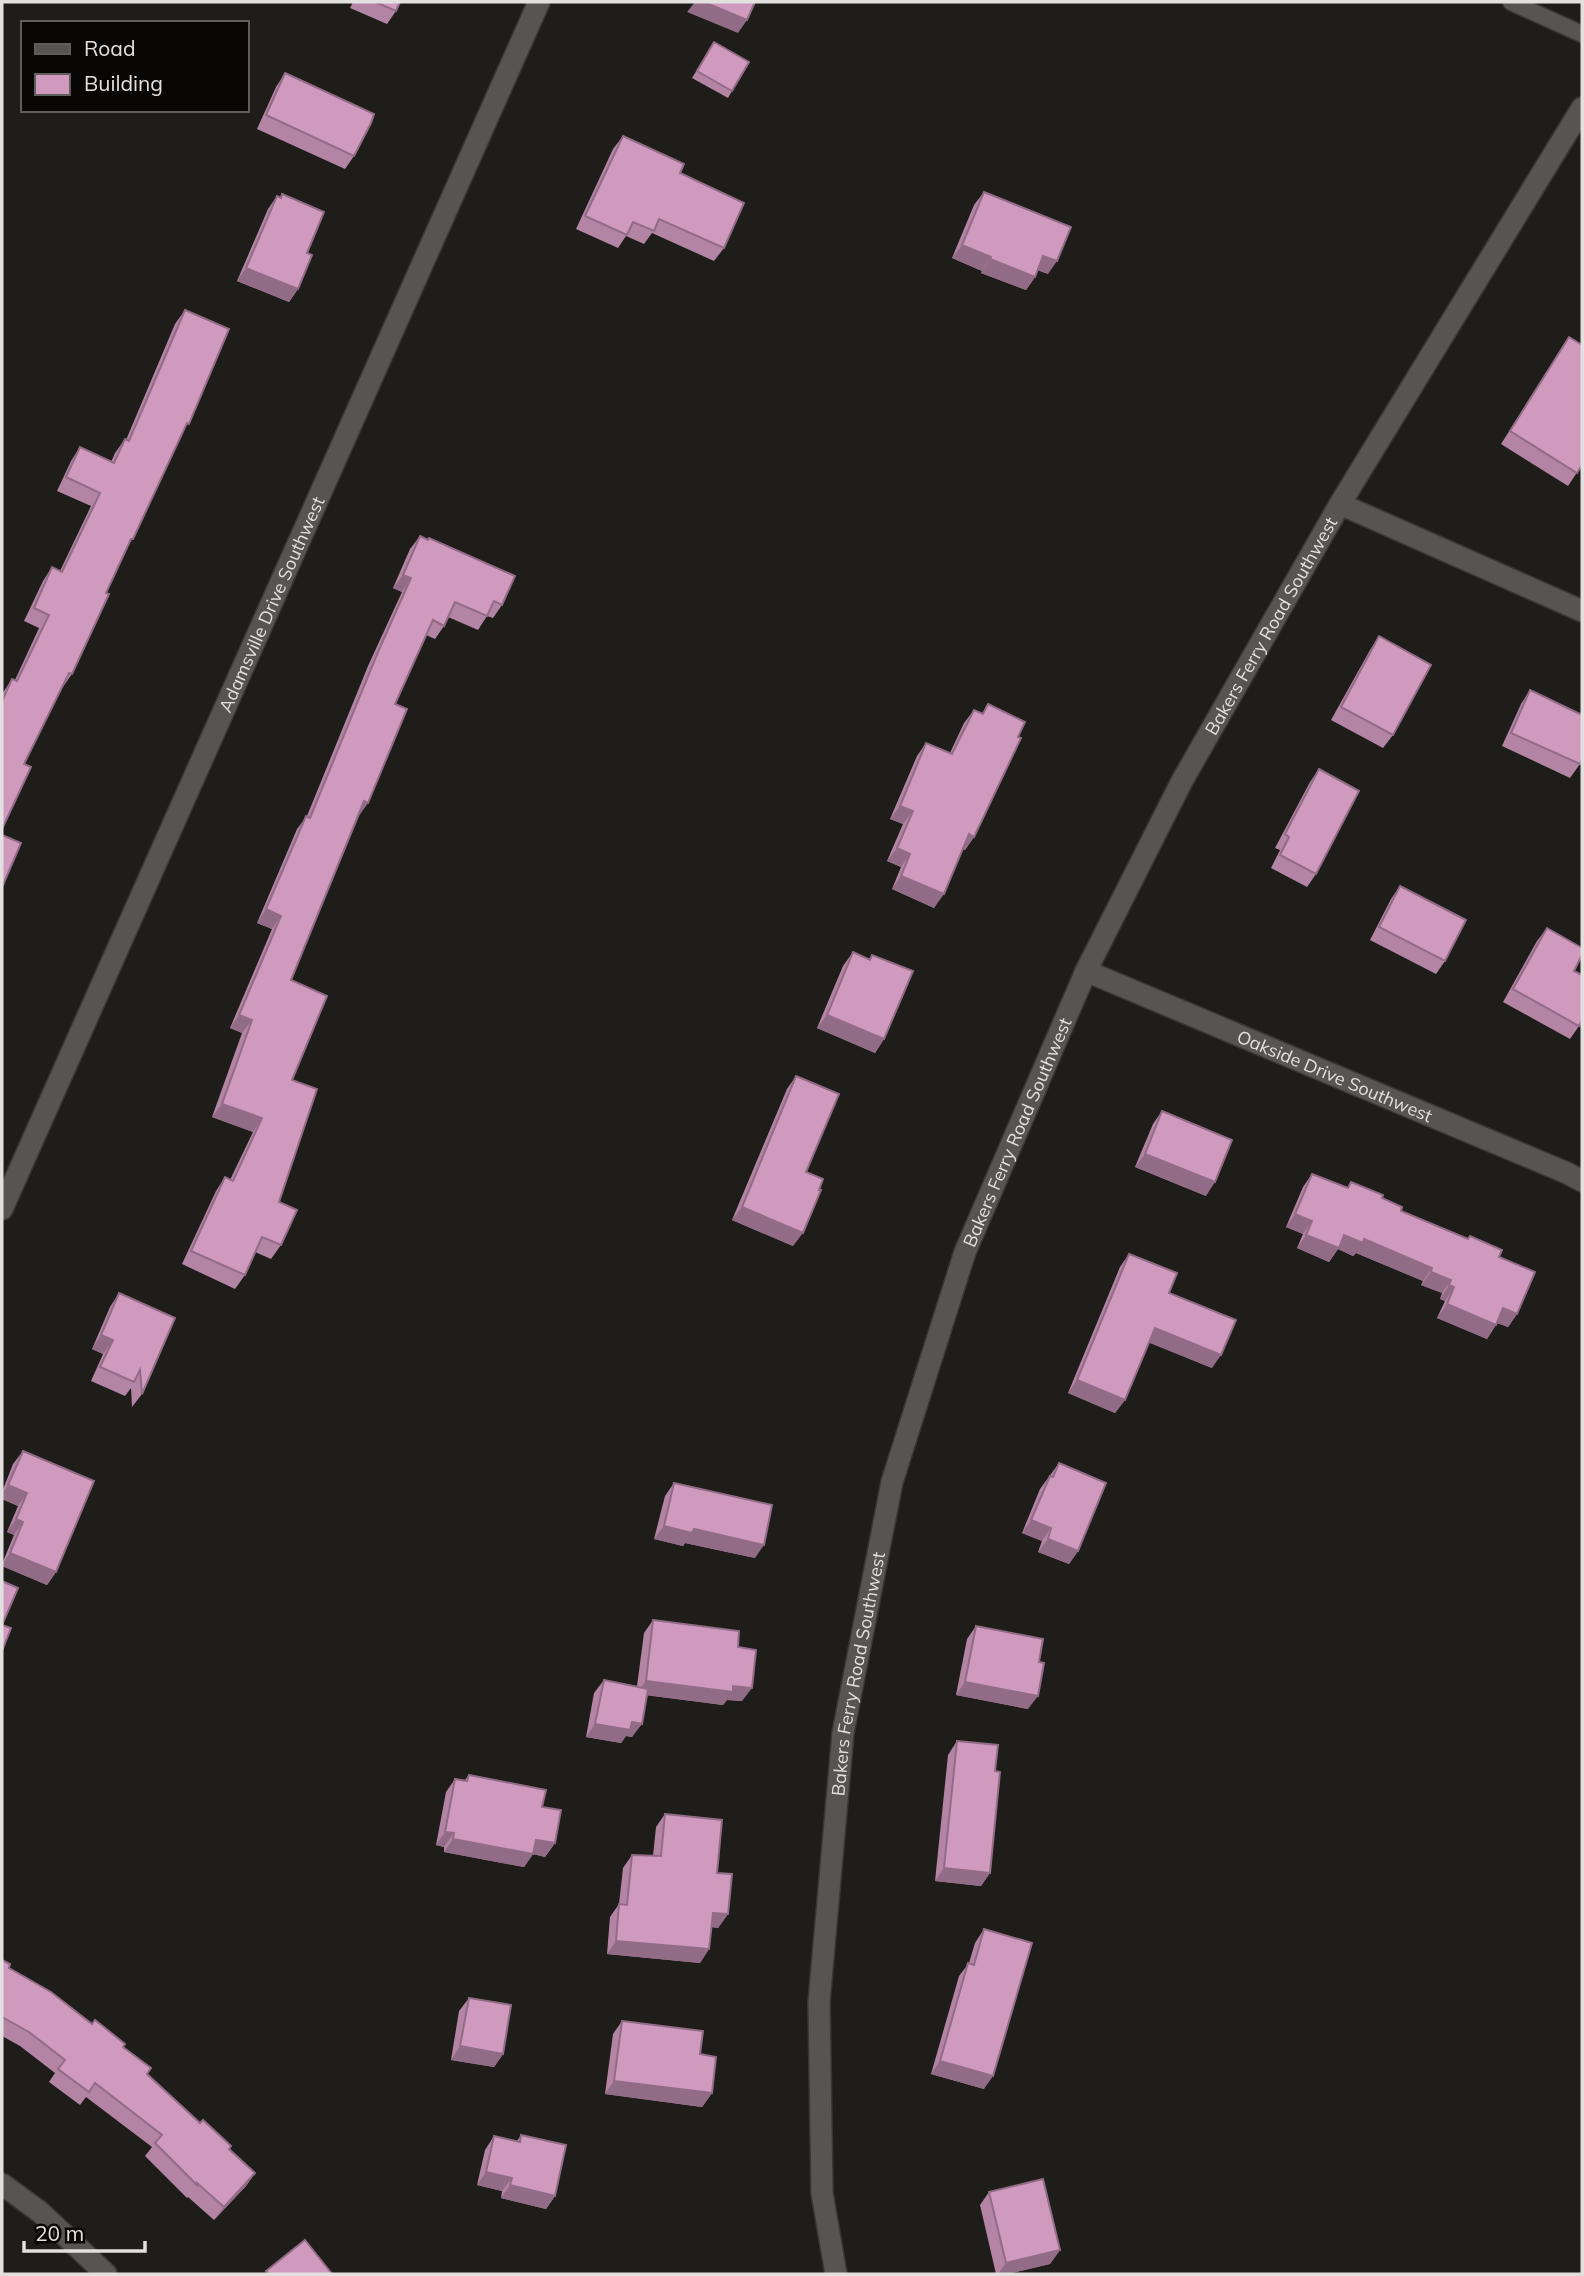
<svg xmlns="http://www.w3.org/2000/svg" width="1584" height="2276" font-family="Mulish,sans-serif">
<rect width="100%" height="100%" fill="#1e1d1a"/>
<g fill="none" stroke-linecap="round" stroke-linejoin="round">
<defs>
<polyline id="lane" points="1511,2 1582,34"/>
<g id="street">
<polyline points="1340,504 1582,611"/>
<path id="s1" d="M1086,971L1567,1173L1582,1181"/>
<path id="s2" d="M2,1209L539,2"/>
<polyline points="2,2184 40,2212 106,2274"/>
</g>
<g id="secondary">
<path id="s3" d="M836,2274L822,2193L819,2002L843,1733L892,1482L965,1252L1086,971L1182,781L1340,504L1582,108"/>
</g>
</defs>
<use href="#lane" stroke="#383736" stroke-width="19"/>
<use href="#street" stroke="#383736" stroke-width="24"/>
<use href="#secondary" stroke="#383736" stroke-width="24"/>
<use href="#lane" stroke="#565552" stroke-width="16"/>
<use href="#street" stroke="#565552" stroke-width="21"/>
<use href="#secondary" stroke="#565552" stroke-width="21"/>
</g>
<g fill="#b384a4">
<polygon points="353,2 400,2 396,11 387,24 350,8"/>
<polygon points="714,42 732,91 728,98 692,78"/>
<polygon points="285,73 354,156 345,169 257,129 276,87"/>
<polygon points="623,136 680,173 724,248 714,261 652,233 644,244 626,236 618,248 576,229 613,149"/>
<polygon points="984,192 1048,274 1038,270 1035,277 1026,290 981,273 982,271 952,258 974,205"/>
<polygon points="282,194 307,253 298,289 289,302 237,281 268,209 277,196 280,197"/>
<polygon points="185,310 181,435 106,593 72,674 62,688 24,764 2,829 2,694 12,679 15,680 39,628 24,621 43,581 52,567 60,571 91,506 57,491 71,461 80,447 111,462 115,453 125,439 126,440 175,324"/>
<polygon points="1569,337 1582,465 1568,486 1501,444"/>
<polygon points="420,536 502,605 493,618 487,616 478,630 448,617 444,626 435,639 426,635 395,704 359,816 291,980 292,1080 279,1202 281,1245 271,1259 255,1252 245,1275 235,1289 182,1264 216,1191 225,1177 230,1180 253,1132 212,1117 242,1033 230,1028 272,929 257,923 297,829 307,816 368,666 402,592 393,588 410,549"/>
<polygon points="1379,636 1393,735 1383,748 1331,720 1370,650"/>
<polygon points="1530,690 1580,764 1570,778 1502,746 1521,704"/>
<polygon points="988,704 1018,737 974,837 965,850 963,849 934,908 892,889 901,867 887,861 903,824 890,819 917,756 926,743 950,753 964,723 974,710 982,714"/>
<polygon points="1319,769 1316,874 1307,887 1271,868 1280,850 1275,848 1310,782"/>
<polygon points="1400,886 1445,961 1436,974 1370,940 1391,899"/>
<polygon points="1547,928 1574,971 1579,1026 1570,1039 1503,1002 1537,941"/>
<polygon points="853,952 869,959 872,955 884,1039 875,1053 817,1028 843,966"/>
<polygon points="796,1076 806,1172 793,1246 732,1220 787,1089"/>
<polygon points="1162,1111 1206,1196 1135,1167 1153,1124"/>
<polygon points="1312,1174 1347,1188 1351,1182 1382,1198 1401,1211 1468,1239 1470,1236 1499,1257 1517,1314 1508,1327 1497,1323 1487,1339 1437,1318 1445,1301 1440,1299 1442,1293 1421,1285 1423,1281 1356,1253 1353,1256 1338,1249 1329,1262 1297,1248 1303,1234 1286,1227 1303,1187"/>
<polygon points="1129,1254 1169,1293 1212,1368 1148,1342 1125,1400 1115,1413 1068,1393 1120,1267"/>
<polygon points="119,1293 175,1318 142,1394 132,1407 131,1388 125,1396 91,1381 103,1354 92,1349 110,1307"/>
<polygon points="23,1451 56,1572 47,1585 2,1566 2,1564 14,1535 7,1532 18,1506 2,1499 2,1492 13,1464"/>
<polygon points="1059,1463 1078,1551 1069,1564 1038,1552 1042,1541 1022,1533 1040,1489"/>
<polygon points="674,1483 755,1558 685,1543 683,1546 654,1539 665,1496"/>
<polygon points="653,1620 738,1647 742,1701 727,1700 723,1705 647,1695 632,1737 626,1736 621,1743 586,1737 594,1693 604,1680 637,1686 644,1633"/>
<polygon points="976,1626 1028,1709 956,1695 967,1639"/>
<polygon points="957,1741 995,1771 990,1873 981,1886 935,1881 948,1755"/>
<polygon points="469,1775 542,1807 555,1843 545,1857 533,1854 524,1867 444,1852 444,1847 436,1845 446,1792 455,1779 465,1780"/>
<polygon points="665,1814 717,1873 728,1914 718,1928 712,1927 709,1949 700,1963 607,1954 610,1917 619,1904 623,1868 632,1855 653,1856 656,1827"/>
<polygon points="984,1929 984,2089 931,2074 959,1976 969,1963 975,1943"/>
<polygon points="2,1960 9,1968 123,2047 147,2074 255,2173 246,2186 214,2220 188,2197 187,2198 145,2156 152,2147 86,2097 80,2105 49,2082 55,2073 20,2046 2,2036"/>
<polygon points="469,1998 503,2054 494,2067 451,2060 459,2011"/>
<polygon points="622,2021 700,2054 712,2093 702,2107 605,2094 613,2034"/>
<polygon points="521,2135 555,2196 546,2209 501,2198 502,2191 477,2185 485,2150 494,2136 517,2141"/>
<polygon points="989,2192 1060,2250 1050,2264 1007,2274 996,2274 980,2205"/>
</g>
<g fill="#926c86">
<polygon points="695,2 704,2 747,20 738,33 687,12"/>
<polygon points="962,245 991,257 982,271 952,258"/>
<polygon points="1043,256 1057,261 1048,274 1034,269"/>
<polygon points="990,259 1035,277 1026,290 981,273"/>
<polygon points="246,268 298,289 289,302 237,281"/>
<polygon points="403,575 411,578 402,592 393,588"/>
<polygon points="364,801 368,803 359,816"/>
<polygon points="900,806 913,811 903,824 890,819"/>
<polygon points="969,834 974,837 965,850 960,848"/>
<polygon points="897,848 910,854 901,867 887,861"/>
<polygon points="901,876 944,894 934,908 892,889"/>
<polygon points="266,909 281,916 272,929 257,923"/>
<polygon points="239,1015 252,1020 242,1033 230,1028"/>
<polygon points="827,1015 884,1039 875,1053 817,1028"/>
<polygon points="222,1104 262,1118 253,1132 212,1117"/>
<polygon points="1145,1154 1215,1182 1206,1196 1135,1167"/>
<polygon points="742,1207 803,1233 793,1246 732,1220"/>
<polygon points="1295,1214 1312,1221 1303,1234 1286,1227"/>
<polygon points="1306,1235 1344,1235 1364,1239 1432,1268 1423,1281 1356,1253 1353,1256 1338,1249 1329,1262 1297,1248"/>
<polygon points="1431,1272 1451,1280 1442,1293 1421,1285"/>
<polygon points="1449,1285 1454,1287 1445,1301 1440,1299"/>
<polygon points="1447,1304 1496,1325 1487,1339 1437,1318"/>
<polygon points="1503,1308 1517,1314 1508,1327 1494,1322"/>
<polygon points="1155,1328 1221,1355 1212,1368 1145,1341"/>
<polygon points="101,1335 113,1340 103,1354 92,1349"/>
<polygon points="1077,1380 1125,1400 1115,1413 1068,1393"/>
<polygon points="8,1485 27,1493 18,1506 2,1499 2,1494"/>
<polygon points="16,1519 23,1522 14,1535 7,1532"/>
<polygon points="1031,1520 1051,1528 1042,1541 1022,1533"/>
<polygon points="664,1526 694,1529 764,1545 755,1558 685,1543 683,1546 654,1539"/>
<polygon points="1048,1539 1078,1551 1069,1564 1038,1552"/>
<polygon points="10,1553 56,1572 47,1585 2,1566 2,1565"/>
<polygon points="646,1681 733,1686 752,1688 742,1701 727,1700 723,1705 636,1694"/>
<polygon points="965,1682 1038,1696 1028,1709 956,1695"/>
<polygon points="632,1722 642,1724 632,1737 626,1736 621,1743 586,1737 595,1724"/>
<polygon points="445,1832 454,1833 444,1847 436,1845"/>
<polygon points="453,1839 536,1840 555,1843 545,1857 533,1854 524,1867 444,1852"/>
<polygon points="944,1868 990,1873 981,1886 935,1881"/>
<polygon points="713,1913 728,1914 718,1928 704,1926"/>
<polygon points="616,1941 709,1949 700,1963 607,1954"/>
<polygon points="460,2046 503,2054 494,2067 451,2060"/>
<polygon points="940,2061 993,2076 984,2089 931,2074"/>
<polygon points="614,2081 712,2093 702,2107 605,2094"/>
<polygon points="486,2172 512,2178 502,2191 477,2185"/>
<polygon points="255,2173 246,2186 214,2220 224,2207"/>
<polygon points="510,2185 555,2196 546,2209 501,2198"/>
<polygon points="1060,2250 1050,2264 1007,2274 998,2274 1006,2263"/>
</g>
<g fill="#d09abf" stroke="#926c86" stroke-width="2">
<polygon points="375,2 400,2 396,11"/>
<polygon points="704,2 755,2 747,20"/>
<polygon points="714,42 749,62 732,91 697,71"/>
<polygon points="285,73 374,114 371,123 354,156 266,115"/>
<polygon points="623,136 684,164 680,173 744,203 724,248 659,219 654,231 633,222 627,235 585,216"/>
<polygon points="984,192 1071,227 1057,261 1043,256 1035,277 990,259 991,257 962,245"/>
<polygon points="282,194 324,212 307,253 312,255 298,289 246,268 277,196 281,198"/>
<polygon points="185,310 229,329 189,424 187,423 133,539 131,539 106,593 109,594 72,674 69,673 24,764 31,767 2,829 2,701 12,679 17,681 49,615 34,608 52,567 62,572 100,493 66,477 80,447 114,463 125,439 129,441"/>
<polygon points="1569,337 1582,345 1582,465 1577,473 1510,431"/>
<polygon points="420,536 428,540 429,538 515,576 502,605 494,601 487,616 455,602 444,626 433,620 395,704 407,709 368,803 364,801 291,980 327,996 292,1080 317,1089 279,1202 297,1210 281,1245 262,1237 245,1275 191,1251 225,1177 233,1181 262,1118 222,1104 252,1020 239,1015 281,916 266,909 306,816 310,818 378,652 411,578 403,575"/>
<polygon points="1379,636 1431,665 1393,735 1341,707"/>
<polygon points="1530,690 1582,715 1582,759 1580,764 1511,733"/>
<polygon points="988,704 1025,722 1018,737 1021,738 974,837 969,834 944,894 901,876 910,854 897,848 913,811 900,806 926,743 952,754 974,710 983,714"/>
<polygon points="1319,769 1359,791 1316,874 1280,855 1289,837 1285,834"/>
<polygon points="2,835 21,843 3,885 2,885"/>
<polygon points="1400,886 1466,920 1445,961 1379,927"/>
<polygon points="1547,928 1582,948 1582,955 1574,971 1582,975 1582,1020 1579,1026 1513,989"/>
<polygon points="853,952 870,960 872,955 913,971 884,1039 827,1015"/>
<polygon points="796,1076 839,1094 806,1172 823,1179 819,1190 821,1190 803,1233 742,1207"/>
<polygon points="1162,1111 1232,1140 1215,1182 1145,1154"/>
<polygon points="1312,1174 1348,1188 1351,1182 1383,1195 1382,1198 1402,1207 1401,1211 1468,1239 1470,1236 1502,1250 1499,1257 1535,1272 1517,1314 1503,1308 1496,1325 1447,1304 1454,1287 1449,1285 1451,1280 1431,1272 1432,1268 1364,1239 1363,1243 1344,1235 1339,1248 1306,1235 1312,1221 1295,1214"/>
<polygon points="1129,1254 1177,1273 1169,1293 1236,1320 1221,1355 1155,1328 1125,1400 1077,1380"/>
<polygon points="119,1293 175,1318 142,1394 140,1370 134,1382 100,1367 113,1340 101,1335"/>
<polygon points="23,1451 94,1481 56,1572 10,1553 23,1522 16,1519 27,1493 8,1485"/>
<polygon points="1059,1463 1106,1483 1078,1551 1048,1539 1051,1528 1031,1520 1050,1476 1053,1477"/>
<polygon points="674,1483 772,1505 764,1545 694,1529 692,1533 664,1526"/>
<polygon points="2,1581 18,1588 2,1625 11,1628 2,1651"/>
<polygon points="653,1620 739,1631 738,1647 756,1650 752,1688 733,1686 733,1692 646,1681"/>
<polygon points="976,1626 1043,1639 1039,1662 1044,1663 1038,1696 965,1682"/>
<polygon points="604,1680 648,1689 642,1724 632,1722 630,1730 595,1724"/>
<polygon points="957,1741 998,1745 995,1771 1000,1772 990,1873 944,1868"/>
<polygon points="469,1775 546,1790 542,1807 561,1810 555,1843 536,1840 533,1854 453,1839 454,1833 445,1832 455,1779 467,1781"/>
<polygon points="665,1814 722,1820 717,1873 732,1874 728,1914 713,1913 709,1949 616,1941 619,1904 627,1905 632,1855 661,1856"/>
<polygon points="984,1929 1032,1943 993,2076 940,2061 968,1963 974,1965"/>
<polygon points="2,1960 10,1964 9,1968 51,1992 92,2024 95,2020 125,2044 123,2047 151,2068 147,2074 200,2123 203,2120 231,2146 229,2149 255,2173 224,2207 197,2183 197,2185 155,2143 162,2135 95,2083 89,2092 58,2069 65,2060 29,2032 2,2017"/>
<polygon points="469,1998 511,2005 503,2054 460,2046"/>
<polygon points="622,2021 703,2031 700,2054 716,2057 712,2093 614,2081"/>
<polygon points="521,2135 566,2145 555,2196 510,2185 512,2178 486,2172 494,2136 520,2142"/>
<polygon points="1043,2179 1060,2250 1006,2263 989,2192"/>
<polygon points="305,2240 332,2274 269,2274 266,2271"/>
</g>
<g text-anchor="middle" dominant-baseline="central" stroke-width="7" stroke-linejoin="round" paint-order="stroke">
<g font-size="18" fill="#e2e1e0" stroke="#080706">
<text stroke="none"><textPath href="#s2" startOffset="662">Adamsville Drive Southwest</textPath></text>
<text stroke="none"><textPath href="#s3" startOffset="1738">Bakers Ferry Road Southwest</textPath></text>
<text stroke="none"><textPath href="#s1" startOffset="270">Oakside Drive Southwest</textPath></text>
<text stroke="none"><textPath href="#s3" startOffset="1171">Bakers Ferry Road Southwest</textPath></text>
<text stroke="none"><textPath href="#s3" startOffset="604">Bakers Ferry Road Southwest</textPath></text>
</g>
</g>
<rect width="1584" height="2276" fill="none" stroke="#e2e1e0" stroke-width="7"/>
<rect x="21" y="21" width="228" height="91" fill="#080706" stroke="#5f5e5d" stroke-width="2"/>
<rect x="35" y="44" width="35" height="10" fill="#565552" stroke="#5f5e5d" stroke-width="2"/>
<text x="84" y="56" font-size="21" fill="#e2e1e0">Road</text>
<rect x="35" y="74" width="35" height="21" fill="#d09abf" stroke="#5f5e5d" stroke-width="2"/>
<text x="84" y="91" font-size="21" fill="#e2e1e0">Building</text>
<path d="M24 2241v10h121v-10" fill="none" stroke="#e2e1e0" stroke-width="3.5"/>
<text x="35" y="2241" font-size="21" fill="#e2e1e0" stroke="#080706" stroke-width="5" paint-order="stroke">20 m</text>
</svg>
